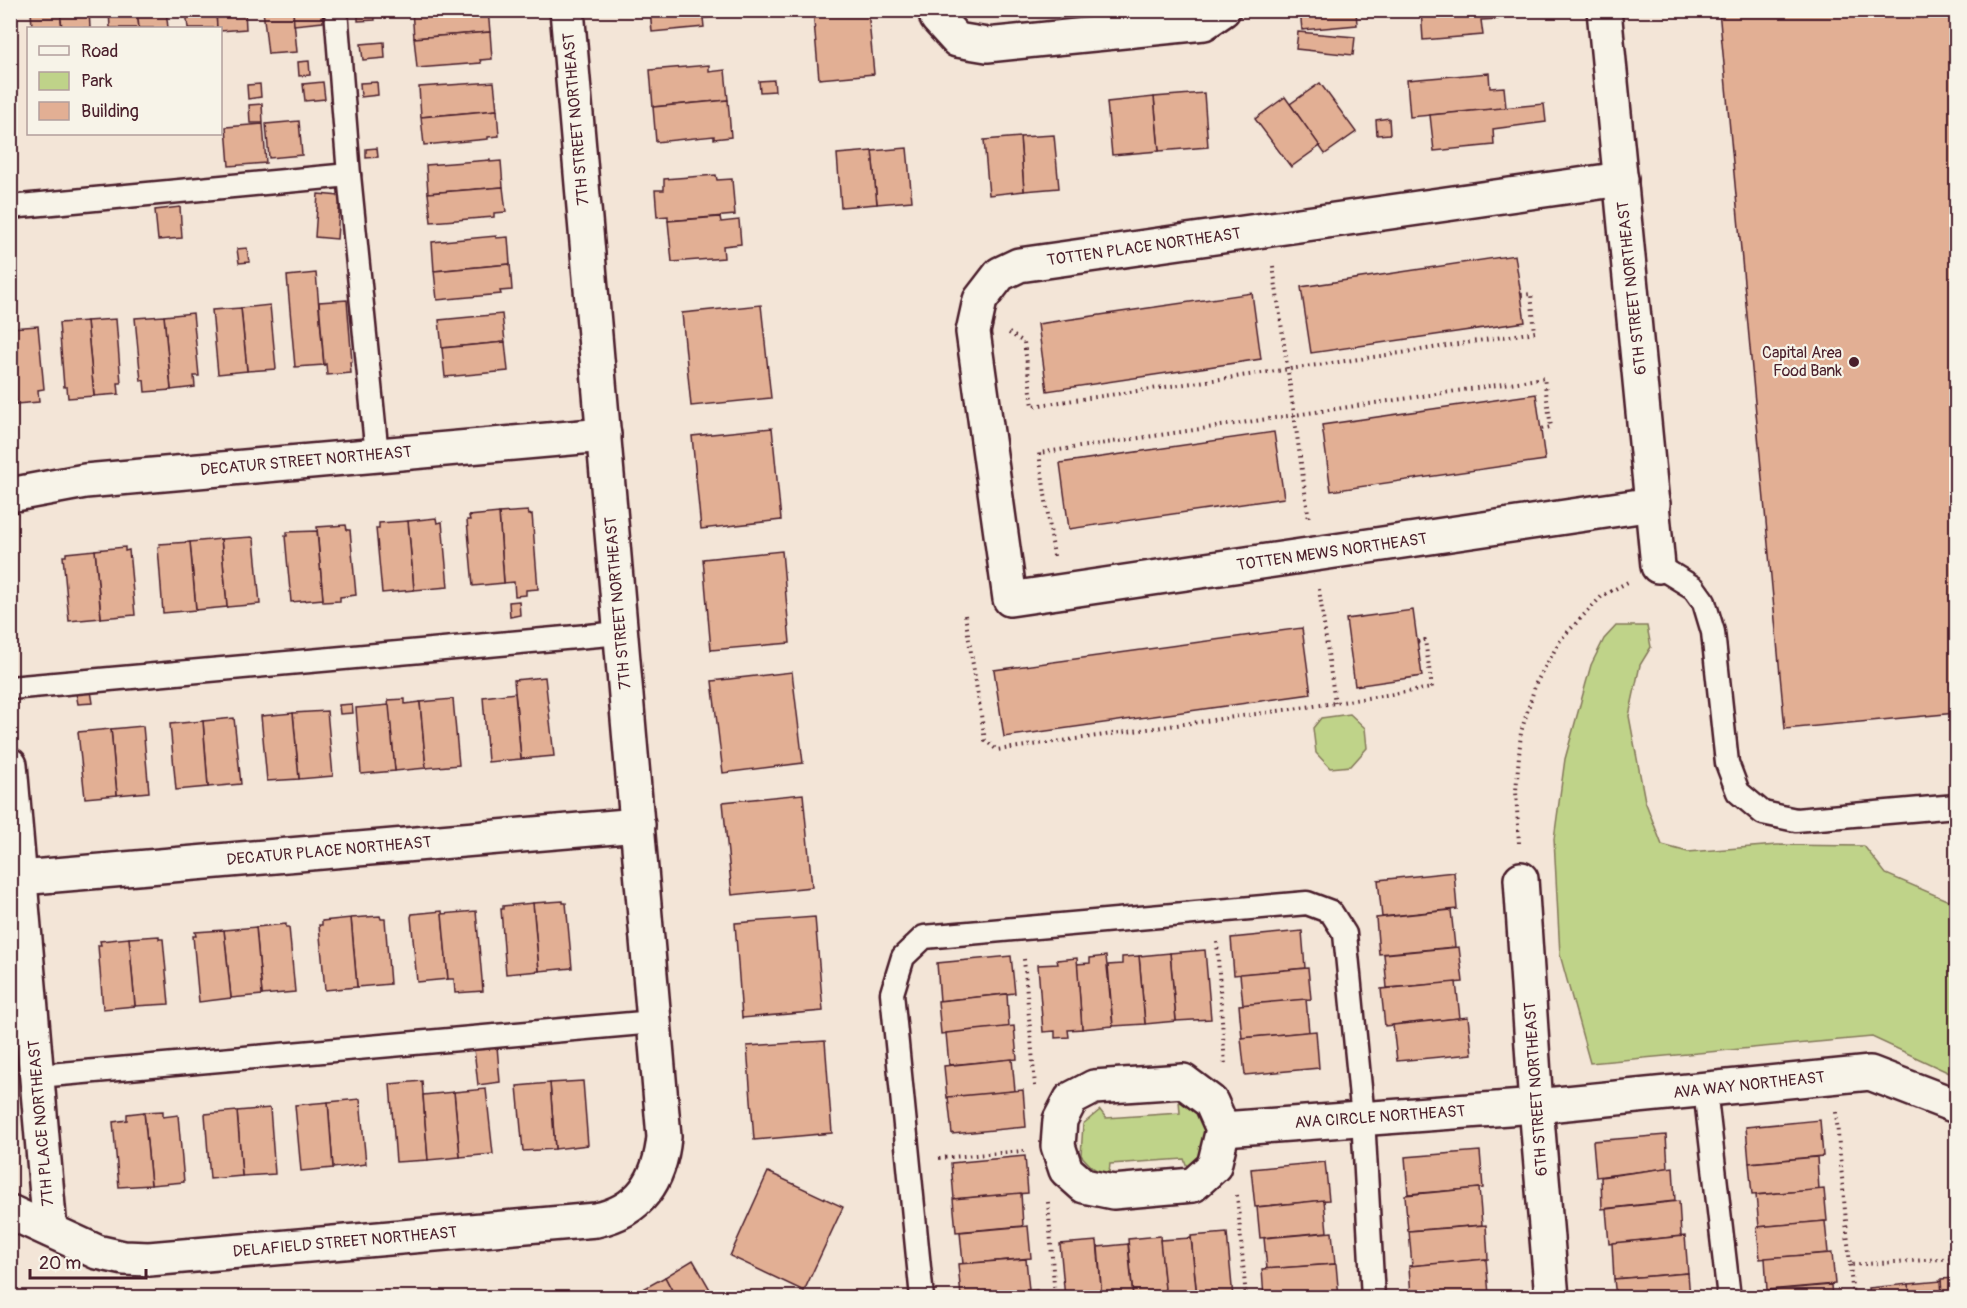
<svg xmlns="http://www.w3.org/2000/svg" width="1967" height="1308" font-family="Pangolin,sans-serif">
<rect width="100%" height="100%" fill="#f3e5d7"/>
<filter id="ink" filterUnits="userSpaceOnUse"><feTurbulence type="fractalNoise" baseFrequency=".0167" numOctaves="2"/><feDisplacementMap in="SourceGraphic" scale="12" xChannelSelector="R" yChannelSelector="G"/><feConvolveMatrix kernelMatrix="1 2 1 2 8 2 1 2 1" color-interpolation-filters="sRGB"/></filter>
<g filter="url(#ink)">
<g fill="#bfd389" stroke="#84795a" stroke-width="1.5">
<polygon points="1616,626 1647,626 1651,647 1640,665 1629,716 1645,801 1662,845 1688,852 1777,845 1864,846 1886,874 1956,904 1956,1076 1872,1037 1590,1063 1560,955 1554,839 1565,759 1591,665 1604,639"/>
<polygon points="1350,714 1365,728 1367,748 1351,766 1330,768 1316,753 1313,728 1321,718"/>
<path d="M1179,1101L1192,1106L1201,1116L1208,1136L1200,1159L1187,1167L1184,1159L1110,1164L1109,1173C1096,1174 1089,1164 1081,1155L1083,1124L1100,1110L1106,1118L1180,1113Z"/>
</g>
<g fill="#e2af94" stroke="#4a1f2b" stroke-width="1.5">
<polygon points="31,10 60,10 62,28 32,28"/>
<polygon points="60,10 89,10 90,28 62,28"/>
<polygon points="109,10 137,10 139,28 110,28"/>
<polygon points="137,10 166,10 168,28 139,28"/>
<polygon points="186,10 216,10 217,28 188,28"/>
<polygon points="216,10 245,10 246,29 220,31 220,28 217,28"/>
<polygon points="263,10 293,10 297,52 268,54"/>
<polygon points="293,10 322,10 323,22 294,25"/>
<polygon points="358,10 374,10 375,20 358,21"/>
<polygon points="412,10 488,10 490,32 414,38"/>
<polygon points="650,10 721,10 722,16 703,18 704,27 652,32"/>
<polygon points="813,10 868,10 874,74 819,79"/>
<polygon points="1300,10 1356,10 1357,25 1302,30"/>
<polygon points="1421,10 1497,10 1498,19 1481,20 1483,35 1423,40"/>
<polygon points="1719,10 1956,10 1956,713 1785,729"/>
<polygon points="490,32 492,59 480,60 481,63 417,68 414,38"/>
<polygon points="1298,32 1355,37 1353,55 1296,49"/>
<polygon points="384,42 385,58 363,60 361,44"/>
<polygon points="309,61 310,75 299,76 298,62"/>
<polygon points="709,65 709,72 725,70 728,100 653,107 650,70"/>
<polygon points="1489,73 1490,88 1504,87 1506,108 1410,117 1407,80"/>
<polygon points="774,80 775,91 760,92 759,81"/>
<polygon points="323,82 325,99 305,101 303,84"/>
<polygon points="377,82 378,95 361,97 360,83"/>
<polygon points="494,82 497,110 421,117 419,87"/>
<polygon points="1320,83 1356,132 1325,154 1290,104"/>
<polygon points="260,84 261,97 248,99 247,85"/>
<polygon points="1204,93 1208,147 1159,151 1154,97"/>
<polygon points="1154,97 1159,151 1112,155 1107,102"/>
<polygon points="1285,97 1320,146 1291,167 1255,119"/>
<polygon points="728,100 731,137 714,139 714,136 656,142 653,107"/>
<polygon points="262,104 263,123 250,123 249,105"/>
<polygon points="1544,104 1546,122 1493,129 1494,145 1434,151 1430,115"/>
<polygon points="497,110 499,136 488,137 488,139 424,145 421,117"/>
<polygon points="1389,118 1390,134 1377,135 1376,120"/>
<polygon points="299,121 302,155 269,158 266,124"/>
<polygon points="263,124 266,163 229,166 226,127"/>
<polygon points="1054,135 1059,188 1024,191 1020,137"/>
<polygon points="1020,137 1024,191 989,195 984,140"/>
<polygon points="377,148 378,157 366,158 366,149"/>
<polygon points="907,148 912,201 877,204 872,151"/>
<polygon points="872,151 877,204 841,207 837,154"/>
<polygon points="490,160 490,162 501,161 503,187 428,193 426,165"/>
<polygon points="716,175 717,180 732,179 735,215 668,221 668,216 657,217 655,190 664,190 664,179"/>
<polygon points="503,187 506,212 494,213 494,217 431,222 428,193"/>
<polygon points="318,194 340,196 337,239 315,237"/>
<polygon points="180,207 182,238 158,240 155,210"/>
<polygon points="720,217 721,222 739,220 741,244 723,246 724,258 672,262 668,221"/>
<polygon points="496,236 496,238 508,237 510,264 434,271 432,242"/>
<polygon points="247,248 249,262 239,263 237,249"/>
<polygon points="1515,255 1525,322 1311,353 1301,287"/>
<polygon points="510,264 512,290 500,291 501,294 437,300 434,271"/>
<polygon points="316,273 324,365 295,367 287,276"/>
<polygon points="1252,293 1261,359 1047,391 1038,324"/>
<polygon points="347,300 352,362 350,362 351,373 327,375 326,364 324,365 319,302"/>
<polygon points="270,305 276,369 247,371 241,308"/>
<polygon points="761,305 771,398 691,406 682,313"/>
<polygon points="241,308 247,371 218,374 212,310"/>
<polygon points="193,313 199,376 194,376 195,387 171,390 164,316"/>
<polygon points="502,314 505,342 442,348 439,320"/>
<polygon points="164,316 171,390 145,392 144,380 141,381 135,318"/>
<polygon points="116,319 121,383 118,383 119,394 94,396 87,321"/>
<polygon points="87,321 94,396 68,398 67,387 64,387 59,323"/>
<polygon points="38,326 44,389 38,390 39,402 16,404 10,328"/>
<polygon points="10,341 16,404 10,404"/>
<polygon points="505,342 508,371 445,377 442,348"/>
<polygon points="1536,394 1545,460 1331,491 1322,425"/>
<polygon points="772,428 781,520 701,529 692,436"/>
<polygon points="1274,432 1284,498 1069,529 1060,463"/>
<polygon points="528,511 529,515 532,514 538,589 526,590 526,595 515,596 514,582 504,583 499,513"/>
<polygon points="499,513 504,583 473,586 467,520 470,520 469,516"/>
<polygon points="436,518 437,523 442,522 448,587 414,590 408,521"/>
<polygon points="408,521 414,590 382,593 376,528 379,528 379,523"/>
<polygon points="346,525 347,530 350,530 356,595 340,597 340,601 323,602 317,527"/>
<polygon points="317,531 323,599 291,602 285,536 287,536 287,532"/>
<polygon points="252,537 254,539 260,604 227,607 221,539"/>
<polygon points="221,539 227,607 196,610 190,542"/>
<polygon points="190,542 196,610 163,613 158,547 160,547 159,544"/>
<polygon points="125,547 125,551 129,550 135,615 101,618 95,550"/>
<polygon points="95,550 101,618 69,621 63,556 66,556 66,553"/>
<polygon points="782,551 790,643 711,650 703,559"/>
<polygon points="519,601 520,615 510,617 509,602"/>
<polygon points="1413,610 1422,676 1355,686 1346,619"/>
<polygon points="1302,628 1311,694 1004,737 994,670"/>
<polygon points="792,672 803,763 723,773 712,681"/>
<polygon points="545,677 554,756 521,759 514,680"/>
<polygon points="91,691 93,703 78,704 76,693"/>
<polygon points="515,693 521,759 488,762 483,697"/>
<polygon points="405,699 405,704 420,702 426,768 395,771 388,700"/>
<polygon points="453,699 459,765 426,768 420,702"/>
<polygon points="352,704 353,713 340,714 339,705"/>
<polygon points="389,705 395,771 361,774 356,708"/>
<polygon points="327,711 333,776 299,779 293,713"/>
<polygon points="293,713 299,779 267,781 261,716"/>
<polygon points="234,718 241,784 208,787 203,721"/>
<polygon points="203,721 208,787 176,790 170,724"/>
<polygon points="143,726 149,792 117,795 111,729"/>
<polygon points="111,729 117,795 85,798 78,732"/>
<polygon points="803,794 812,887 732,895 723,802"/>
<polygon points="1454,872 1457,909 1382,917 1378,880"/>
<polygon points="563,901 563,903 566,903 572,968 539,971 533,903"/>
<polygon points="533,903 539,971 506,974 501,909 503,909 503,906"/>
<polygon points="1451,910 1455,947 1379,954 1376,918"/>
<polygon points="442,911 448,979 417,982 411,917 412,914"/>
<polygon points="476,911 483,991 455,993 454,979 448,979 442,914"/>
<polygon points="380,916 381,919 385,919 390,984 357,987 351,918"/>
<polygon points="815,917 823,1011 742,1018 735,923"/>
<polygon points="351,918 357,987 325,990 319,925 322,925 322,921"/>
<polygon points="286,924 286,927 289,927 295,992 262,995 256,927"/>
<polygon points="256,927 262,995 231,998 224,930"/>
<polygon points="224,930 231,998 199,1002 193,936 196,936 195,932"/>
<polygon points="1302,931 1305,968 1234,975 1231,938"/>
<polygon points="159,936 159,939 163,939 169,1004 135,1006 129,938"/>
<polygon points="129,938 135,1006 103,1009 98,945 101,945 100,941"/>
<polygon points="1459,947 1463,982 1387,988 1384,954"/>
<polygon points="1205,950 1211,1019 1176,1021 1170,953"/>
<polygon points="1170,953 1176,1021 1145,1024 1139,956"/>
<polygon points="1011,956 1015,993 940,1001 937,963"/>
<polygon points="1106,956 1113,1026 1082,1029 1077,964 1090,963 1090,958"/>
<polygon points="1139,956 1145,1024 1113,1026 1108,965 1122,964 1122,957"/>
<polygon points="1077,958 1082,1029 1068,1030 1069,1037 1055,1038 1055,1031 1043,1032 1038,965 1058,964 1057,960"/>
<polygon points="1308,968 1311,999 1243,1005 1240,974"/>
<polygon points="1456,982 1460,1018 1385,1026 1381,989"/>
<polygon points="1007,994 1009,1027 941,1034 938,1001"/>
<polygon points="1306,999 1309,1032 1242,1038 1239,1005"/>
<polygon points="1468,1017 1472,1054 1397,1061 1393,1025"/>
<polygon points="1014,1026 1017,1059 949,1065 946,1033"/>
<polygon points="1316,1031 1319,1068 1245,1075 1241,1038"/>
<polygon points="825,1041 832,1133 754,1140 747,1046"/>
<polygon points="497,1046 500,1082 478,1085 474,1049"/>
<polygon points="1012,1059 1015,1091 947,1098 944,1066"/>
<polygon points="422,1081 428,1160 396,1162 390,1084"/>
<polygon points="583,1081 588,1145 555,1149 550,1083"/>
<polygon points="550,1083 555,1149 523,1151 517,1086"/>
<polygon points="486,1089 493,1154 460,1157 454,1092"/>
<polygon points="1023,1090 1026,1127 952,1134 948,1097"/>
<polygon points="454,1092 460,1157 428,1160 423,1095"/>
<polygon points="360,1099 366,1164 333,1168 328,1102"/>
<polygon points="328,1102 333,1168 301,1171 295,1105"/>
<polygon points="270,1108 275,1174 242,1176 237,1111"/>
<polygon points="163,1111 163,1117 178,1115 184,1182 151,1185 144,1112"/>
<polygon points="237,1111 242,1176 210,1179 205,1114"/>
<polygon points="144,1112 151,1185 119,1187 113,1122 127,1120 127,1114"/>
<polygon points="1820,1120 1823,1156 1749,1163 1746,1127"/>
<polygon points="1666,1135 1668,1168 1596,1177 1593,1141"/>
<polygon points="1480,1151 1483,1188 1408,1194 1405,1157"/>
<polygon points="1025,1156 1028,1193 954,1199 951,1163"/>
<polygon points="1817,1157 1819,1190 1752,1195 1749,1163"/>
<polygon points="1325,1162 1329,1200 1255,1207 1251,1169"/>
<polygon points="1673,1167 1675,1201 1602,1209 1601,1177"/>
<polygon points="768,1172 843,1207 804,1291 730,1256"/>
<polygon points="1479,1188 1482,1225 1408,1231 1405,1195"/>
<polygon points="1824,1189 1827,1221 1759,1227 1756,1195"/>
<polygon points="1021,1193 1023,1226 956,1232 953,1199"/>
<polygon points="1324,1200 1327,1232 1260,1238 1257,1207"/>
<polygon points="1679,1201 1681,1236 1609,1244 1606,1209"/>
<polygon points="1825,1221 1828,1253 1760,1259 1757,1227"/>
<polygon points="1486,1225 1488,1259 1412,1266 1409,1231"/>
<polygon points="1028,1226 1031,1258 963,1264 960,1232"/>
<polygon points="1332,1232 1335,1264 1267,1269 1264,1238"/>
<polygon points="1227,1233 1233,1298 1197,1298 1191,1236"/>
<polygon points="1160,1236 1166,1298 1133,1298 1128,1239"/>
<polygon points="1685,1236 1688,1273 1614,1279 1612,1243"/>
<polygon points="1191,1238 1197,1298 1166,1298 1160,1240"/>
<polygon points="1097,1241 1102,1298 1065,1298 1060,1244"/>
<polygon points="1128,1244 1133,1298 1102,1298 1098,1247"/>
<polygon points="1832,1253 1835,1284 1767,1290 1765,1258"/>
<polygon points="1026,1259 1029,1290 961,1297 958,1264"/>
<polygon points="1486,1259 1489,1295 1453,1298 1411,1298 1409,1266"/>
<polygon points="693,1260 715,1298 676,1298 665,1277"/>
<polygon points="1336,1264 1339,1298 1264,1298 1262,1269"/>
<polygon points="1688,1273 1690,1298 1616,1298 1614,1279"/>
<polygon points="665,1277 676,1298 638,1298 636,1293"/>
<polygon points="1956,1278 1956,1298 1942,1298 1941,1279"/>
<polygon points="1941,1281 1942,1298 1910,1298 1909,1284"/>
<polygon points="1909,1284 1910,1298 1870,1298 1869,1288"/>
<polygon points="1831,1285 1832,1298 1764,1298 1763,1291"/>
<polygon points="1037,1290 1038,1298 963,1298 963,1297"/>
</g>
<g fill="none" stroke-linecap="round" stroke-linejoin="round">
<defs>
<g id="lane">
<polyline points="336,10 349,175 377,455"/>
<polyline points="10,207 349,175"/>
<polyline points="1658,566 1694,588 1704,602 1713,632 1727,763 1738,792 1763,813 1796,820 1956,806"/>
<polyline points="10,688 621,633"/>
<polyline points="38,1076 654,1022"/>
<polyline points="1705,1089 1729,1298"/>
<polyline points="922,1298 892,993 903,957 924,937 1307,903 1331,912 1345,934 1363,1118 1373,1298"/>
</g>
<g id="street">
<polyline points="936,10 937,18 957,40 987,45 1204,23 1223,10"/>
<polyline points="1604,10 1658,566"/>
<polyline points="1621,179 1019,265 1000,274 980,300 973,332 1010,599 1653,504"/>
<polyline points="10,495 85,481 604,435"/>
<polyline points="10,765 50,1230"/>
<polyline points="20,878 638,825"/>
<polyline points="1521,879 1536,1106 1552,1298"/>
<polygon points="1183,1081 1211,1102 1223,1129 1214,1166 1193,1185 1113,1192 1084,1186 1066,1170 1058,1146 1060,1120 1071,1099 1094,1087"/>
<polyline points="1223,1129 1536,1106 1870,1073 1956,1106"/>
<path d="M10,1212L97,1252L124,1258L149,1259L596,1220C640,1211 660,1180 664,1137L567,10"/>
</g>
</defs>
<use href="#lane" stroke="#4a1f2b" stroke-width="27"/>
<use href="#street" stroke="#4a1f2b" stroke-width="38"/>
<g stroke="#4a1f2b" stroke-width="4" stroke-dasharray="1.5 4.5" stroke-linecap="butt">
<polyline points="1273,266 1309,520"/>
<polyline points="1009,333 1024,342 1033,406 1401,353 1535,332 1531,294 1521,295"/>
<polyline points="1054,556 1039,453 1544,378 1551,427 1541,429"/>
<polyline points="1319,589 1335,703"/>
<polyline points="965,615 985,740 997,750 1335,703 1432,688 1425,640 1417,642"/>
<polyline points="1519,843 1516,791 1521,732 1536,683 1561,639 1602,596 1628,582"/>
<polyline points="1217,942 1225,1066"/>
<polyline points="1024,959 1035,1086"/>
<polyline points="1836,1112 1850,1265 1956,1258"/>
<polyline points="939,1158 1024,1151"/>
<polyline points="1237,1195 1246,1298"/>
<polyline points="1048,1202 1055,1298"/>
<polyline points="1850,1265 1853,1298"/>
</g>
<use href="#lane" stroke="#f7f3e8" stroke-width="22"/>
<use href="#street" stroke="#f7f3e8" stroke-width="33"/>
</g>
</g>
<circle fill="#4a1f2b" stroke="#f7f3e8" stroke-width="2" cx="1854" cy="362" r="6"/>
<g text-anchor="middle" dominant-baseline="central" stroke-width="4.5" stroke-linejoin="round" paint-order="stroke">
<g font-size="16" fill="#4a1f2b" stroke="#f7f3e8">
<text transform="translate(576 119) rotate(-95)">7TH STREET NORTHEAST</text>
<text transform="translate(1144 247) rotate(-8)">TOTTEN PLACE NORTHEAST</text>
<text transform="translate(1632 288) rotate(-96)">6TH STREET NORTHEAST</text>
<text transform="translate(306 461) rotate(-5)">DECATUR STREET NORTHEAST</text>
<text transform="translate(1332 552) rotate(-8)">TOTTEN MEWS NORTHEAST</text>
<text transform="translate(618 603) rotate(-95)">7TH STREET NORTHEAST</text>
<text transform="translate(329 851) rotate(-5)">DECATUR PLACE NORTHEAST</text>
<text transform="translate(1749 1085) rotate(-6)">AVA WAY NORTHEAST</text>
<text transform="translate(1536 1089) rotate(-94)">6TH STREET NORTHEAST</text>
<text transform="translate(1380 1117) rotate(-4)">AVA CIRCLE NORTHEAST</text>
<text transform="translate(41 1123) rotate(-95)">7TH PLACE NORTHEAST</text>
<text transform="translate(345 1242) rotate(-5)">DELAFIELD STREET NORTHEAST</text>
</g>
<g font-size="16" fill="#4a1f2b" stroke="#f7f3e8" text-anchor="end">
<text x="1842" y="353">Capital Area<tspan x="1842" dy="18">Food Bank</tspan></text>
</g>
</g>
<rect width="1967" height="1308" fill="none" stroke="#f7f3e8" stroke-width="36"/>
<rect x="18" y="18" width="1931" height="1272" fill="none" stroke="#4a1f2b" stroke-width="2" filter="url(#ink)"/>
<rect x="27" y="27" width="195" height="108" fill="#f7f3e8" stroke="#b29e9c" stroke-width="1.5"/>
<rect x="39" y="46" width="30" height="9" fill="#f7f3e8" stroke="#b29e9c" stroke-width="1.5"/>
<text x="81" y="57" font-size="18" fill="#4a1f2b">Road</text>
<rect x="39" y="72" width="30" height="18" fill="#bfd389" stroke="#b29e9c" stroke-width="1.5"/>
<text x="81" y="87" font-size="18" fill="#4a1f2b">Park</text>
<rect x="39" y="102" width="30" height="18" fill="#e2af94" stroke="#b29e9c" stroke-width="1.5"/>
<text x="81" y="117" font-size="18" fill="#4a1f2b">Building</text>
<path d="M30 1269v9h116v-9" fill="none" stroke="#4a1f2b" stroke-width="3"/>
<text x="39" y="1269" font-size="18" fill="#4a1f2b" stroke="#f7f3e8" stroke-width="4.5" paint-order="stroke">20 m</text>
</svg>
